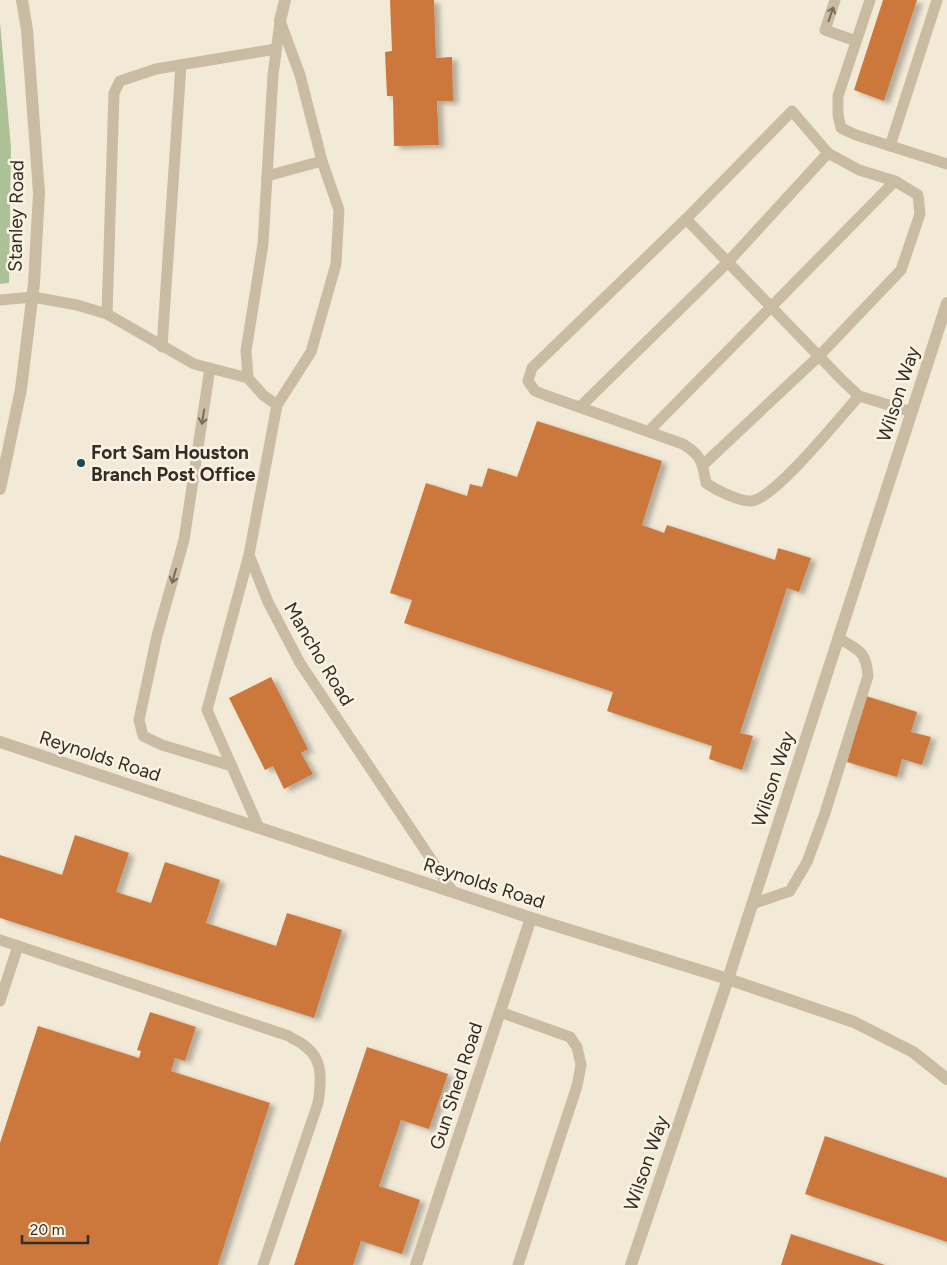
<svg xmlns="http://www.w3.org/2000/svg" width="947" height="1265" font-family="Figtree,sans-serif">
<defs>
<filter id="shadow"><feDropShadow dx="5.5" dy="3" stdDeviation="2.5" flood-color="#0004"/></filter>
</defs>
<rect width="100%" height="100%" fill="#f2ead7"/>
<polygon fill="#acc196" points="0,22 11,148 9,283 0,284"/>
<g fill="#cc773b" filter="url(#shadow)">
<polygon points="390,0 434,0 436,58 452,57 453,101 437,101 439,145 394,146 393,96 387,96 385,52 392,51"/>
<polygon points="883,0 917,0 884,101 854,90"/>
<polygon points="537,421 662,461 642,525 664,533 667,525 775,560 778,548 811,558 799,592 787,588 740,733 753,736 742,770 709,759 712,746 607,711 613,692 404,623 412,600 390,593 426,483 467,496 470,484 482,487 488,468 517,477"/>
<polygon points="271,677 308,749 301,753 313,774 284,789 273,766 265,770 229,698"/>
<polygon points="866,696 917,712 911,732 931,737 922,765 902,759 897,777 847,762"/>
<polygon points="75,835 129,853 116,892 151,903 165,862 220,880 206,923 276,946 287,913 342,930 314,1018 0,918 0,855 62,875"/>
<polygon points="150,1012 196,1027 185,1061 175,1058 171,1071 270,1103 218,1265 0,1265 0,1143 38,1026 139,1058 141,1051 137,1050"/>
<polygon points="367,1047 448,1074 429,1129 401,1120 379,1186 420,1200 402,1254 361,1241 353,1265 294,1265"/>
<polygon points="825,1136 947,1178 947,1242 805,1194"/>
<polygon points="791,1234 885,1265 781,1265"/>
</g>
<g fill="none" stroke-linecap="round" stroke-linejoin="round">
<g stroke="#cabca2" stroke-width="11">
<polyline points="835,0 825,30 856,41"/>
<polyline points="870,0 838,96 838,115 841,128 856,135 947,164"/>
<polyline points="280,21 300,75 322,161 339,210 336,264 311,352 277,405 249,555 268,602 300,663 453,892"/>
<polyline points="890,146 937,0"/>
<polyline points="267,176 322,161"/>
<polyline points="686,219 792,111 828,153 859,170 895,181 918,195 920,214 901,270 819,356 703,465"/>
<polyline points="0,300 33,297 77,305 107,314 194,364 248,378"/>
<polyline points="107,314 114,93 120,81 156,69 276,49"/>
<polyline points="162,347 181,65"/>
<polyline points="210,368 184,540 157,636 139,720 143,736 162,745 232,766"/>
<path d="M859,396C841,416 775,498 752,501C740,502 716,490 706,483C702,461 702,456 683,444L545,395L535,391L528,381L532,368L686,219L842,380L859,396L912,412"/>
<polyline points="277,405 263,395 248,378 246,351 263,244 273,75 280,22"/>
<polyline points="580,407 728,262 828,153"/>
<polyline points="649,431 895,181"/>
<polyline points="249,555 207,710 259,828"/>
<path d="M752,904L790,891L807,862L824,816L868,676C866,651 859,650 838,638"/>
<path d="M0,940L289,1036C294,1040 301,1042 306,1047C324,1060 321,1084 318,1103L263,1265"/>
<polyline points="0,1001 18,946"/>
<polyline points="500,1012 570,1037 577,1047 581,1065 577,1086 518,1265"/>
</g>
<g stroke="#cabca2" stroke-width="12">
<polyline points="280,21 285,0"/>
<polyline points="416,1265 531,918"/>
</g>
<g stroke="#cabca2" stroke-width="12">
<polyline points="0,489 21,389 34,283 39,193 27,30 22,0"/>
<polyline points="0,742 531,918 728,979 854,1022 913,1052 947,1079"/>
<polyline points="631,1265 728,979 947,303"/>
</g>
</g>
<defs><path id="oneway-shaft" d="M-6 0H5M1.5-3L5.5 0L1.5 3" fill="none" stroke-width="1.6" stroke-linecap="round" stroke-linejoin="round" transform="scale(1.25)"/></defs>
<g stroke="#786d5d">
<use href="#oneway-shaft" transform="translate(831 14) rotate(-71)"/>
<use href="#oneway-shaft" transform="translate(203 417) rotate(99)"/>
<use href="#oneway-shaft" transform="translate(174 576) rotate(106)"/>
</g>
<circle fill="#194958" stroke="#faf3e3" stroke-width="2" cx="81" cy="463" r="5"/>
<g text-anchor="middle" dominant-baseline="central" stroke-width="5" stroke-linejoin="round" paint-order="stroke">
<g font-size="19" fill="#352d25" stroke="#faf3e3">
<text transform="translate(16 216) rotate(-89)">Stanley Road</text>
<text transform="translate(898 394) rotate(-72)">Wilson Way</text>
<text transform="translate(319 654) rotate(59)">Mancho Road</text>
<text transform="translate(100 756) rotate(18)">Reynolds Road</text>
<text transform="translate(773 779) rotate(-72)">Wilson Way</text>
<text transform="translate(484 883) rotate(18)">Reynolds Road</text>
<text transform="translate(456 1086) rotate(-72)">Gun Shed Road</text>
<text transform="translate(646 1163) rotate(-71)">Wilson Way</text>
</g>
<g font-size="19" font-weight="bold" fill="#352d25" stroke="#faf3e3" text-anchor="start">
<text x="91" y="452">Fort Sam Houston<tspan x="91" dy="22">Branch Post Office</tspan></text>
</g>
</g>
<path d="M22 1235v8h66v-8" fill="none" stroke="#352d25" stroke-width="2.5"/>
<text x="30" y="1235" font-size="15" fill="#352d25" stroke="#faf3e3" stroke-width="4" paint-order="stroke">20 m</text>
</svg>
